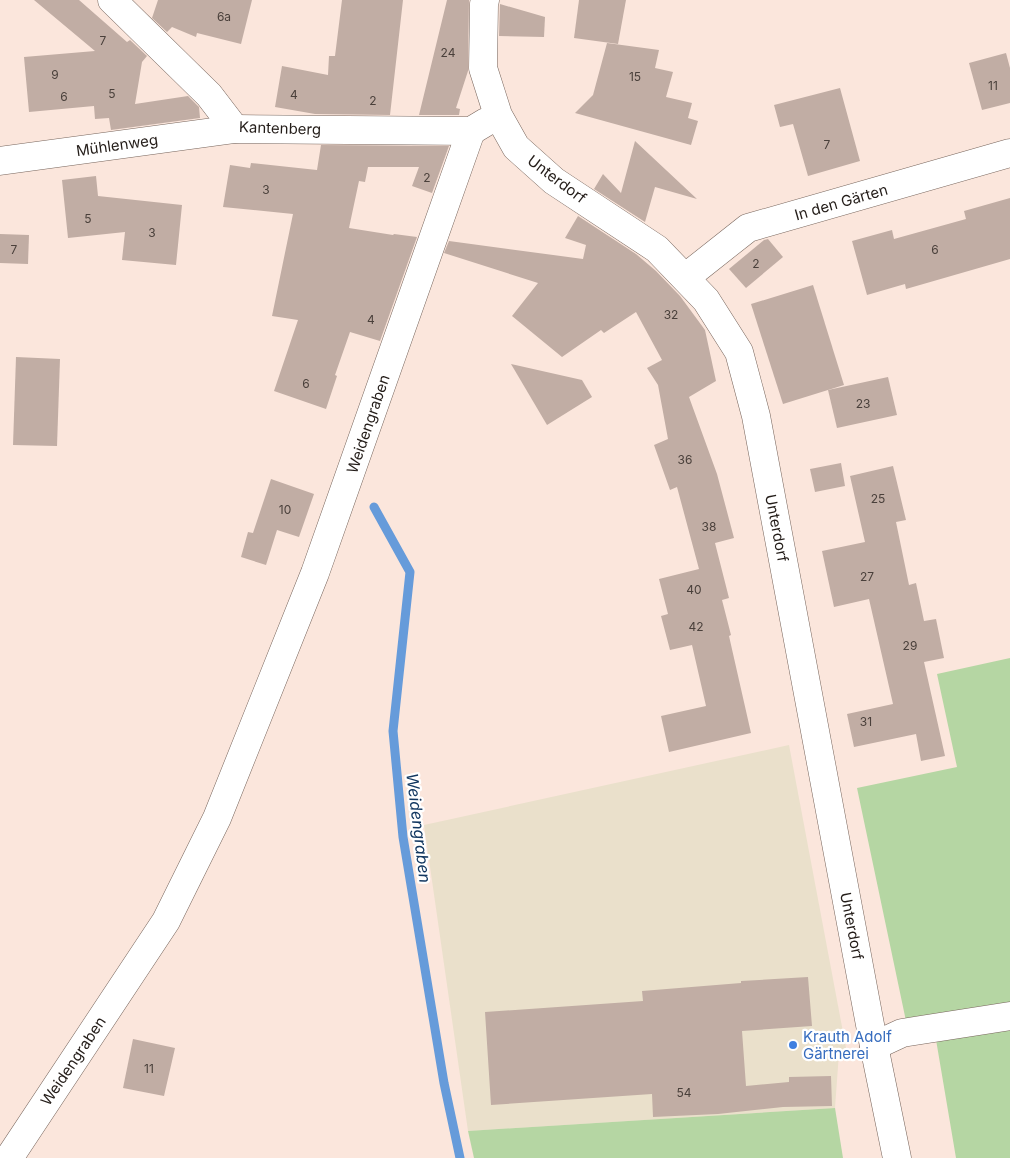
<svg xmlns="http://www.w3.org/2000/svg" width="1010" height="1158" font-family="Inter,sans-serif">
<rect width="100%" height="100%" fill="#fbe6dc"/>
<polygon fill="#eae0cb" points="789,745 846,1048 839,1053 835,1108 468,1131 424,825"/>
<g fill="#b5d6a3">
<polygon points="1010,658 1010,1158 956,1158 932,1016 906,1021 857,788 957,767 937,674"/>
<polygon points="835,1108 843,1158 474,1158 468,1131"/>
</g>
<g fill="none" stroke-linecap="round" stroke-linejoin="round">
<polyline stroke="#669bda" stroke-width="9" points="374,507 410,572 393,731 403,837 444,1083 460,1158"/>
</g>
<g fill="#c1ada4">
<polygon points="34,0 79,0 127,42 130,40 147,56 142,62 135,104 188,96 199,107 200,118 111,130 109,118 95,119 94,106 29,112 24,57 95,51"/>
<polygon points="158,0 252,0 241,44 197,33 196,37 172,27 167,32 152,18"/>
<polygon points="342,0 403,0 390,115 315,114 275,107 282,66 328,75 329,56 335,56"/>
<polygon points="447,0 469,0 468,71 456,108 460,109 459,115 419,115"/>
<polygon points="579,0 626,0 618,44 574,38"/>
<polygon points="500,4 545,17 544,37 499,36"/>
<polygon points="607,43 659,50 655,68 673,72 666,97 692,103 688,118 698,121 691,145 575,113 593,95"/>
<polygon points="1006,53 1010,68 1010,103 982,110 969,63"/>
<polygon points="840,88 860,161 808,176 793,124 780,127 774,105"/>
<polygon points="635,141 697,199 655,187 645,222 594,189 603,174 621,193"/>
<polygon points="321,145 449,146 432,193 412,186 419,167 368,167 365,182 359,181 349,228 393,235 394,234 417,237 380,341 350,332 335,375 337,376 326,409 274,391 298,320 272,316 293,214 223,207 230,165 250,168 251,163 317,170"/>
<polygon points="96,176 98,196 182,205 176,265 122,260 125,232 68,238 62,180"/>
<polygon points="1010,198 1010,259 906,289 905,284 867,295 852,241 892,230 894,239 966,219 964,211"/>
<polygon points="578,216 636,254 656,271 680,296 705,330 716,381 689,397 717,474 734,538 715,543 729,598 722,600 731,635 729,636 751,733 669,752 661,716 706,706 692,645 670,650 661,616 668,614 659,579 699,569 677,487 670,490 654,445 668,439 658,385 647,368 662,360 636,312 604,333 601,330 562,357 512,316 538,283 444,253 449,241 583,259 586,245 565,238"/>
<polygon points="0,234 29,235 28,264 0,263"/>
<polygon points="768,239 783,257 746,288 729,269 764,240"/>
<polygon points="813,285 844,385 783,404 751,304"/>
<polygon points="16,357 60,359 57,446 13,445"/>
<polygon points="511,364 582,380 592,397 547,425"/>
<polygon points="888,377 897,415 837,428 828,390"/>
<polygon points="841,463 845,486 815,492 810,469"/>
<polygon points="893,466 906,520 896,522 909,585 916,583 924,621 936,619 944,658 924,662 945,756 921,761 916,734 854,747 847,714 893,704 869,599 834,607 822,551 865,542 850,476"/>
<polygon points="271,479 314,494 299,537 277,530 266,565 241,557 248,532 253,533"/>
<polygon points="808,977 812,1026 742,1031 746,1086 789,1082 789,1077 831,1076 832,1106 783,1107 718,1114 653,1117 652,1094 491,1105 485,1012 643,1001 642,991 741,983 741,981"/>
<polygon points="133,1039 175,1048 164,1096 123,1088"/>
</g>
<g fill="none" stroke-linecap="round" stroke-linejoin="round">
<defs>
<g id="minor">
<polyline points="112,0 209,95 235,129"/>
<polyline points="485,0 484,4 483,68 498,115 516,147 554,181 657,249 706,300 739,352 756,416 874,1046 897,1158"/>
<polyline points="0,161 235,129 471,131 486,122"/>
<polyline points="686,277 748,228 1010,153"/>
<polyline points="874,1046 902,1033 1010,1016"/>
<polyline points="9,1158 166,921 217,818 315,573 471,131"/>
</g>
</defs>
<use href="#minor" stroke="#77655c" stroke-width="29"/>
<use href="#minor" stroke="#fff" stroke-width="28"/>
</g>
<circle fill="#3f7fe0" stroke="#fff" stroke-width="2" cx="793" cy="1045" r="5"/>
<g text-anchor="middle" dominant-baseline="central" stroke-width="4.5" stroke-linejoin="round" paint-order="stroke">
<g font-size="12" fill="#4a403b">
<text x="224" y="16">6a</text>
<text x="103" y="40">7</text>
<text x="448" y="52">24</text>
<text x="55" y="74">9</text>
<text x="635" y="76">15</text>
<text x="993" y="85">11</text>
<text x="112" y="93">5</text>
<text x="294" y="94">4</text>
<text x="64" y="96">6</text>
<text x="373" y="100">2</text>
<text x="827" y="144">7</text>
<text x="427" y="177">2</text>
<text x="266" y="189">3</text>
<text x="88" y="218">5</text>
<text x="152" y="232">3</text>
<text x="14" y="249">7</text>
<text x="935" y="249">6</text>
<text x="756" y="263">2</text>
<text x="671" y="314">32</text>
<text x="371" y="319">4</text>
<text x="306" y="383">6</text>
<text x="863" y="403">23</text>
<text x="685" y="459">36</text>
<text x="878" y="498">25</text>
<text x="285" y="509">10</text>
<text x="709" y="526">38</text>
<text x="867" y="576">27</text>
<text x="694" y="589">40</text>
<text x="696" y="626">42</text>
<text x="910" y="645">29</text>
<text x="866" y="721">31</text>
<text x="149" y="1068">11</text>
<text x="684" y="1092">54</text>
</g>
<g font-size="15" fill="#231c18" stroke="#fff">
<text transform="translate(280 128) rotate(2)">Kantenberg</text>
<text transform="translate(117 145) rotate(-8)">Mühlenweg</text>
<text transform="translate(557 179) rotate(37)">Unterdorf</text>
<text transform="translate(841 202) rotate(-16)">In den Gärten</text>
<text transform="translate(368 424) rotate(-71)">Weidengraben</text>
<text transform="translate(777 528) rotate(79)">Unterdorf</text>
<text transform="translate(852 926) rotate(79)">Unterdorf</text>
<text transform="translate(73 1061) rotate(-56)">Weidengraben</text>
</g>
<g font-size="15" fill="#366cbe" stroke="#fff" text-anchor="start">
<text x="803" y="1036">Krauth Adolf<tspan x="803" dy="17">Gärtnerei</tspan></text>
</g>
<g font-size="16" font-style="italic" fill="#123760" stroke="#fff">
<text transform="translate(419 828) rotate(83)">Weidengraben</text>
</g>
</g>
</svg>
